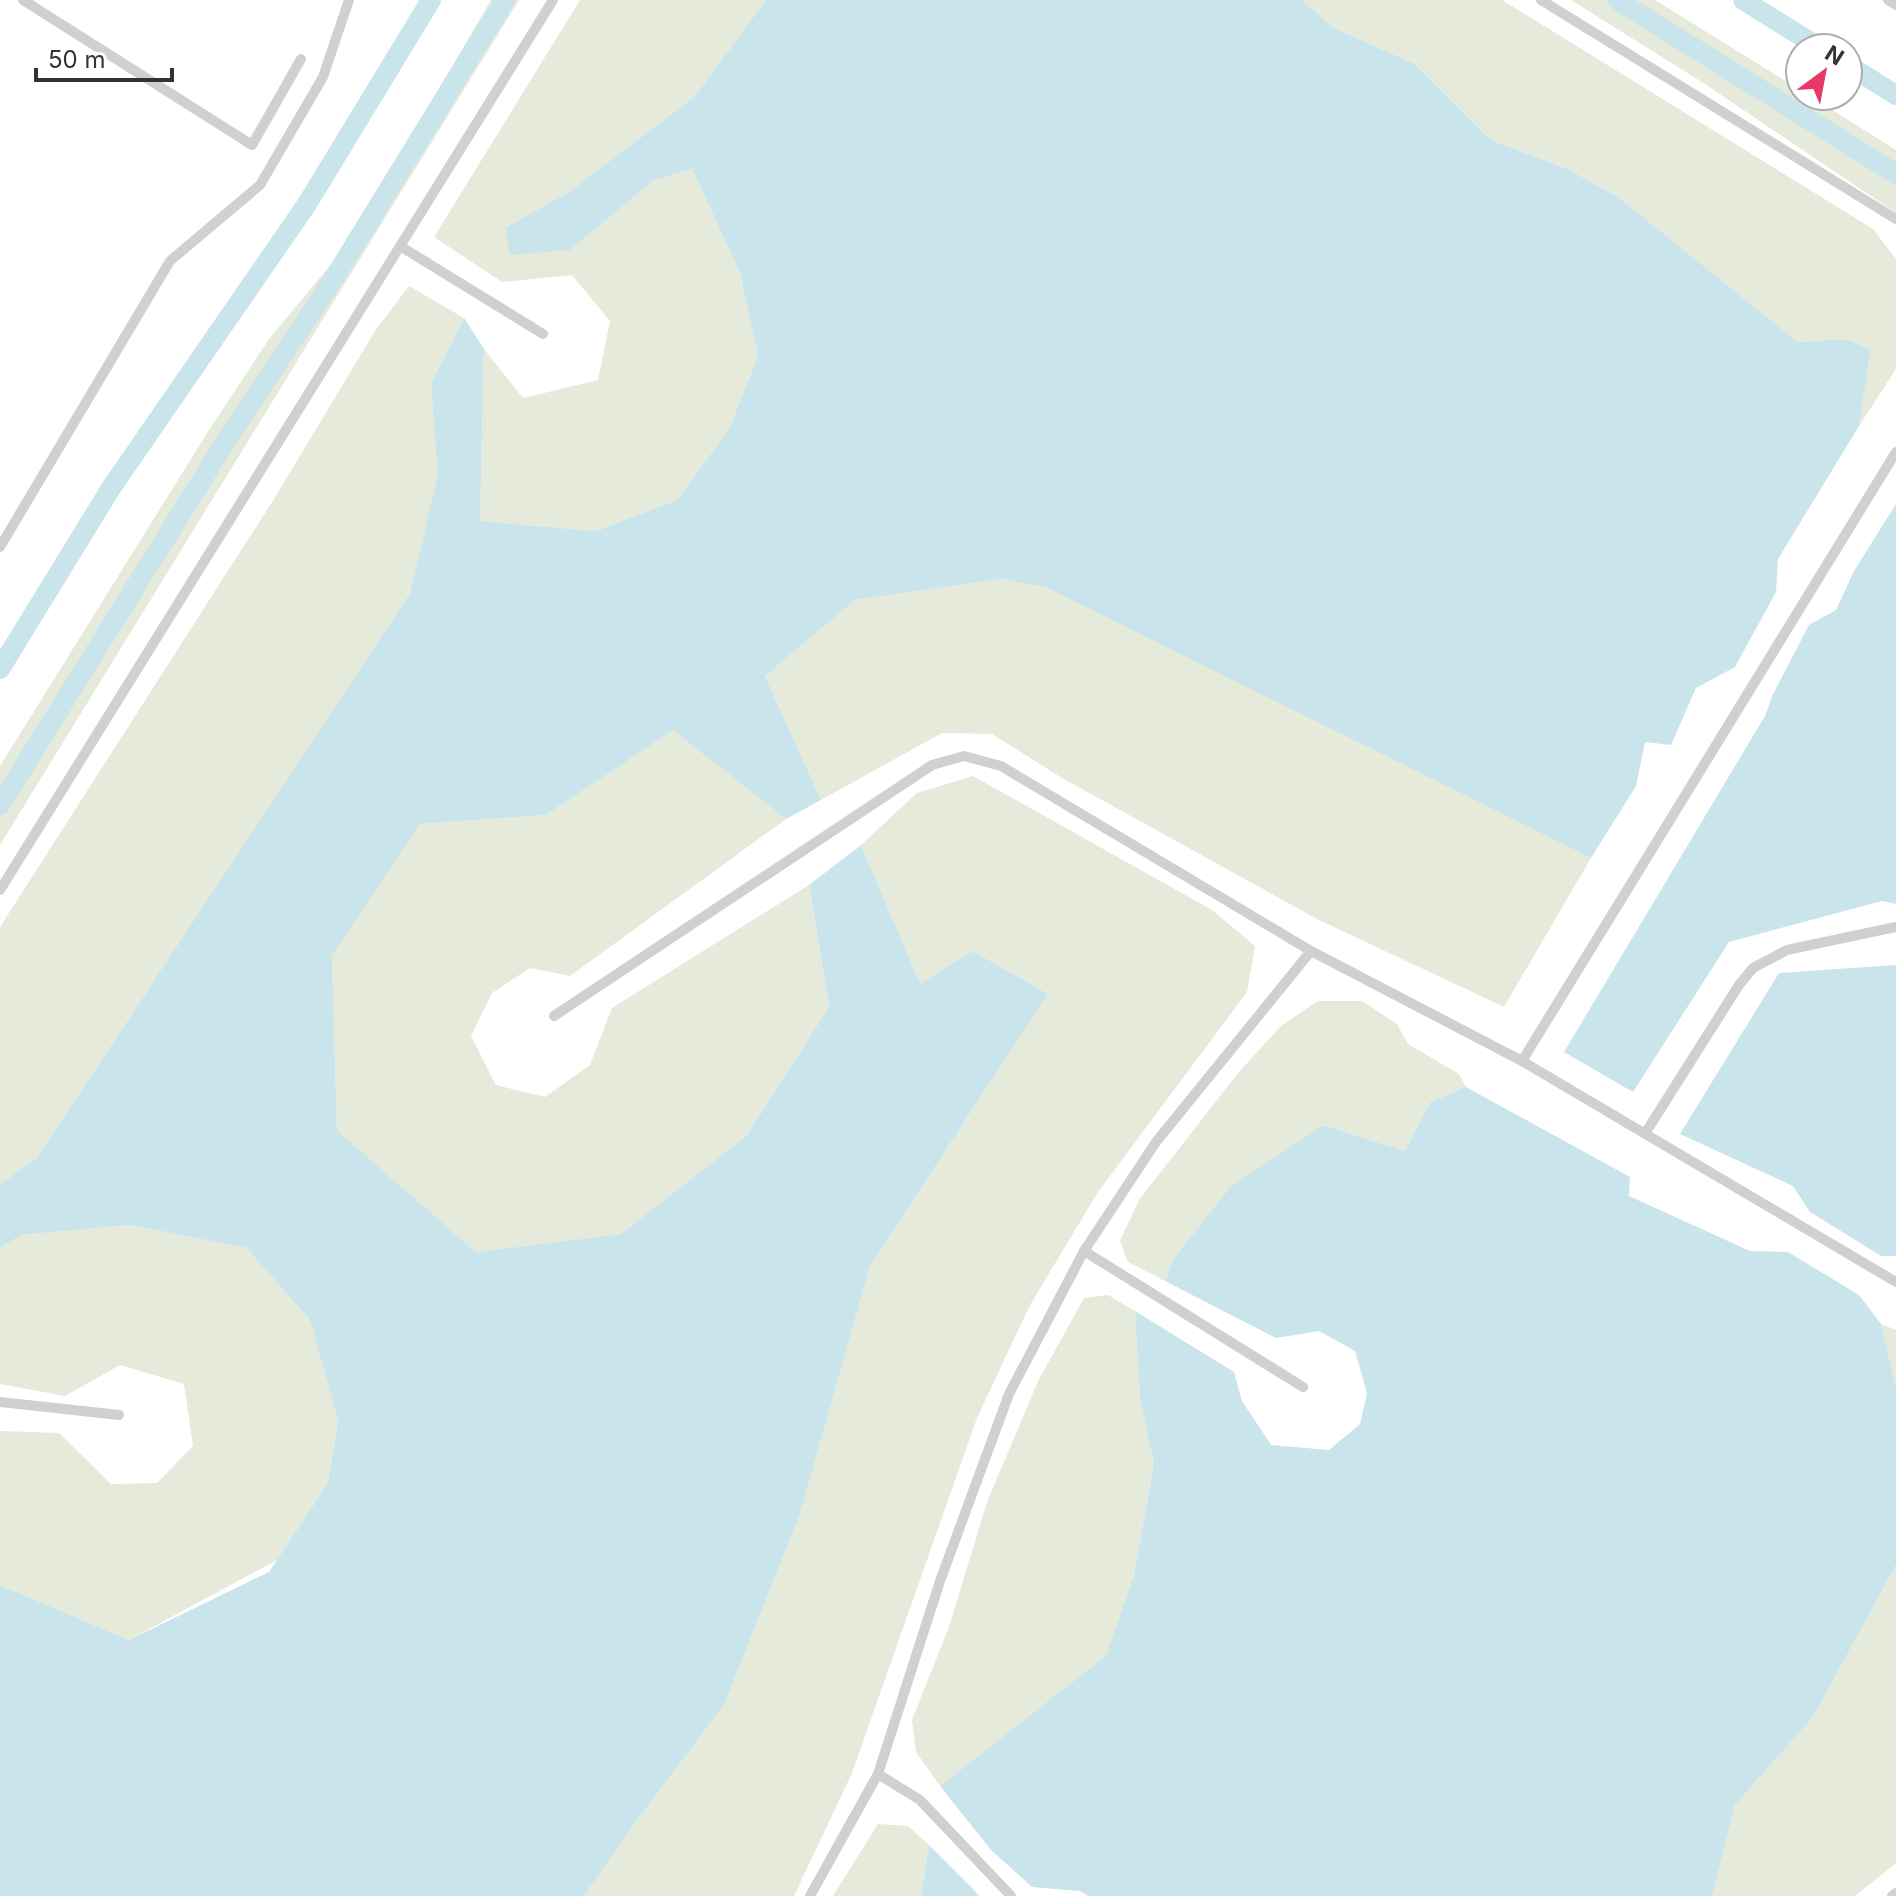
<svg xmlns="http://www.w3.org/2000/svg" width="1896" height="1896" font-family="Inter,sans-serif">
<rect width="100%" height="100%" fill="#fff"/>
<g fill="#e5eadb">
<polygon points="491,0 519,0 0,845 0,766 209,430 269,339 347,245"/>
<polygon points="580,0 766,0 695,96 569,192 505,228 570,250 654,180 692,169 740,273 758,356 729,429 677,500 596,531 480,521 484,349 523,398 598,380 610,321 572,275 502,282 434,237"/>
<polygon points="1302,0 1502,0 1873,229 1896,259 1896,369 1859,426 1871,349 1845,339 1798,342 1618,197 1568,169 1491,140 1415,64 1334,28"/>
<polygon points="1571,0 1655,0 1800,90 1800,96 1810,96 1896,150 1896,213 1705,84"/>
<polygon points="409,286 464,318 431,383 439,476 410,593 36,1159 0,1184 0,927 274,499 375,331"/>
<polygon points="1001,579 1046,586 1591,858 1504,1007 1319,920 1062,778 992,734 942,733 821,800 765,676 855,600"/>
<polygon points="673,729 786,819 570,976 530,968 492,993 471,1036 496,1085 545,1097 590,1065 612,1008 809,885 829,1007 747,1135 621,1234 476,1252 337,1132 332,956 420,824 546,815"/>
<polygon points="973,776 1212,910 1255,946 1247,992 1098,1192 1030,1305 977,1418 852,1773 794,1896 584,1896 635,1823 724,1705 800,1514 870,1266 1048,994 973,951 920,985 861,845 917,793"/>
<polygon points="1318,1001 1362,1001 1397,1024 1408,1044 1459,1074 1466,1087 1430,1102 1405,1151 1323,1125 1231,1186 1173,1259 1165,1281 1128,1262 1120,1241 1139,1200 1238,1073 1281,1026"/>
<polygon points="130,1225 248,1248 310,1320 338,1420 328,1483 277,1560 129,1640 0,1585 0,1431 59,1433 111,1484 157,1483 193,1446 184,1384 120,1365 65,1396 0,1384 0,1248 21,1235"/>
<polygon points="1108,1295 1135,1311 1140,1400 1154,1463 1134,1575 1106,1657 940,1786 916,1752 912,1720 949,1627 987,1502 1039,1379 1084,1298"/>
<polygon points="1881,1324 1896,1330 1896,1389 1895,1387"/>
<polygon points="1896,1565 1896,1863 1855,1896 1712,1896 1735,1805 1813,1717"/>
<polygon points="878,1824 908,1826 929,1845 921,1896 833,1896"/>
</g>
<g fill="#c9e4ea">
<polygon points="766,0 1302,0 1334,28 1415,64 1491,140 1568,169 1618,197 1798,342 1845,339 1871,349 1859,426 1778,559 1776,592 1735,667 1696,688 1671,745 1645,742 1636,786 1591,858 1046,587 1001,579 855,600 765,676 821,800 786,819 673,730 546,815 420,824 332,956 337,1131 476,1252 621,1234 747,1135 829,1007 809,885 861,845 920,984 973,951 1048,994 870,1266 800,1514 724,1705 635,1823 584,1896 0,1896 0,1585 129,1640 269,1572 328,1483 338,1420 310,1320 247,1248 130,1225 21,1235 0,1248 0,1184 36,1159 410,593 438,476 431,383 464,318 484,349 480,521 596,531 677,500 729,429 758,356 740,273 692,169 654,180 570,250 510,255 505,228 569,192 695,96"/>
<polygon points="1896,504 1896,904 1882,901 1729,942 1633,1092 1564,1052 1765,716 1772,696 1809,625 1836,610 1854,571"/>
<polygon points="1896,965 1896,1256 1881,1256 1810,1212 1793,1186 1680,1134 1779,973"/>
<polygon points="1466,1087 1630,1177 1629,1196 1750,1251 1788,1252 1859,1295 1881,1324 1896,1389 1896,1565 1813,1717 1735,1805 1712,1896 1088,1896 1080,1891 1032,1887 991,1850 940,1786 1106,1656 1134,1575 1154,1463 1140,1400 1135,1311 1234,1372 1242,1401 1271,1445 1329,1450 1360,1424 1367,1393 1355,1351 1319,1331 1276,1338 1165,1281 1173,1259 1231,1186 1323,1125 1405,1151 1430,1102"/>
<polygon points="929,1845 973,1889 979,1896 921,1896"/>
</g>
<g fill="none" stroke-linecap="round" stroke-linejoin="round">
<g stroke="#c9e4ea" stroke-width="20">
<polyline points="1617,0 1896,174"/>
<polyline points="1743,0 1820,48"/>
<polyline points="1848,65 1896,95"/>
<polyline points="0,669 111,488 307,204 431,0"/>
<polyline points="0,805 226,441 336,275 505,0"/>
</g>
<g stroke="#d0d0d0" stroke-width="10">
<polyline points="23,0 252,145 301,59"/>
<polyline points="1541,0 1896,219"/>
<polyline points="1888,0 1896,5"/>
<polyline points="400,246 543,334"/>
<polyline points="0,547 170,261 260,185 323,77 349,0"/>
<polyline points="0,890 553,0"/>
<polyline points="554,1016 932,765 964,756 1001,766 1311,951 1522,1061 1896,1282"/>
<polyline points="1522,1061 1896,452"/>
<polyline points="1646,1132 1739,985 1753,968 1787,950 1896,927"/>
<polyline points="1084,1251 1303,1387"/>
<polyline points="0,1402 119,1415"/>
<polyline points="878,1774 920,1800 1011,1896"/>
<polyline points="810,1896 878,1774 940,1581 1009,1394 1084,1251 1156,1142 1311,951"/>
<polyline points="1892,1896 1896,1893"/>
</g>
</g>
<g transform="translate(1824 72) rotate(32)"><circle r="38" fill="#ffffff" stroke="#adadad" stroke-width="2"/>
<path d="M0-6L14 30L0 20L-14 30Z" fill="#e53967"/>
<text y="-12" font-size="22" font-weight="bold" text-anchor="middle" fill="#333333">N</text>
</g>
<path d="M36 68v12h136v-12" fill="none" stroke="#333333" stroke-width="4"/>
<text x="48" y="68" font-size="24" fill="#333333" stroke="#ffffff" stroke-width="6" paint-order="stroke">50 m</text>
</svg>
